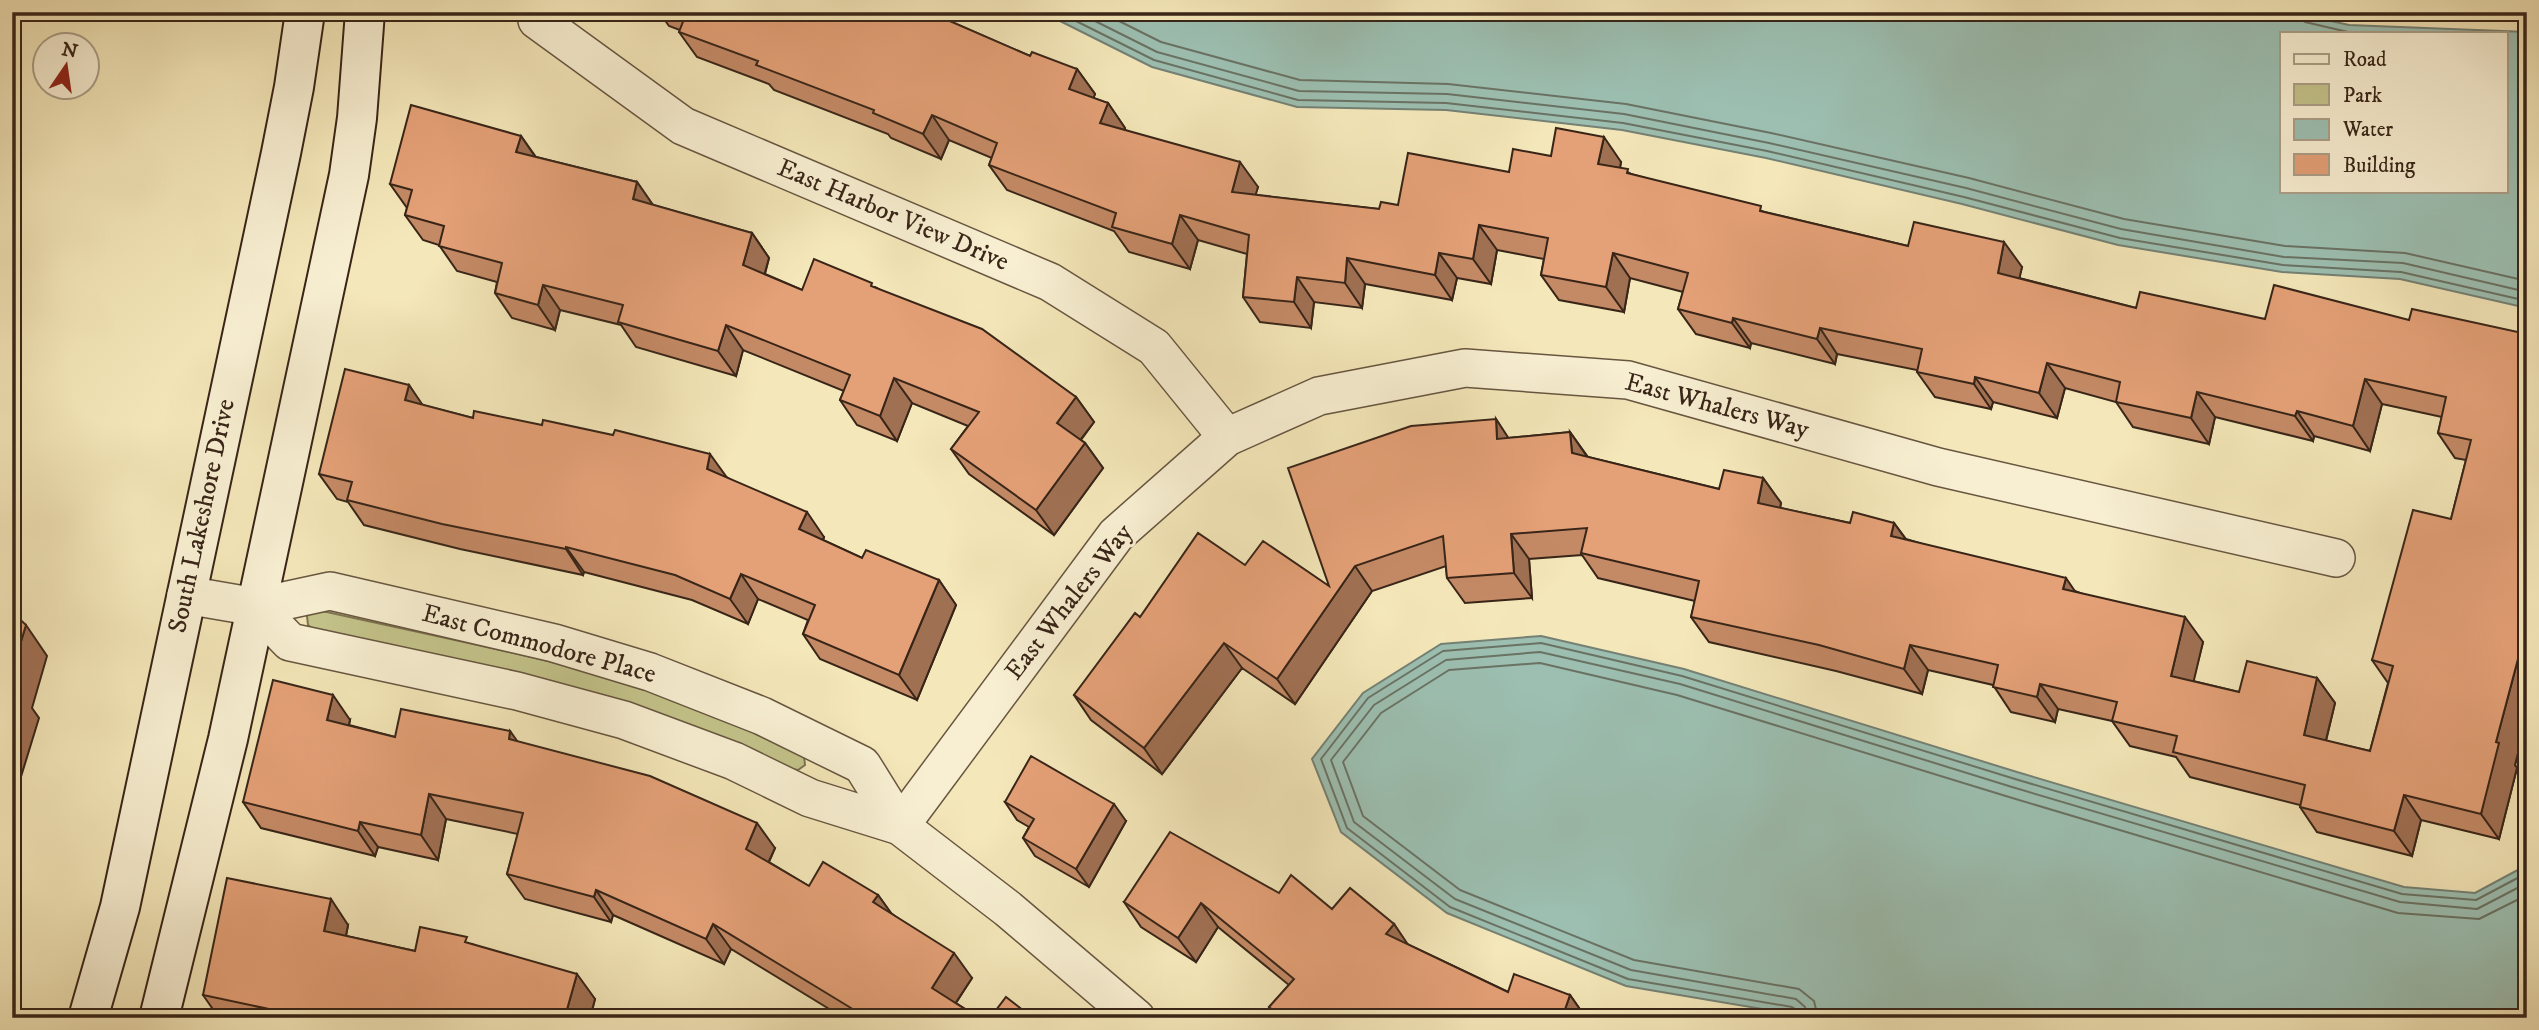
<svg xmlns="http://www.w3.org/2000/svg" width="2539" height="1030" font-family="'IM FELL DW Pica',serif">
<rect width="100%" height="100%" fill="#f4e7b9"/>
<filter id="stains"><feTurbulence type="fractalNoise" baseFrequency=".00286" numOctaves="4"/><feColorMatrix values="0 0 0 0 .2 0 0 0 0 .09 0 0 0 0 .02 0 0 0 .5 -.17"/></filter>
<radialGradient id="worn" r=".72"><stop offset=".6" stop-color="#630" stop-opacity="0"/><stop offset="1" stop-color="#630" stop-opacity=".3"/></radialGradient>
<path fill="#c3c38a" stroke="#7e7451" stroke-width="2" d="M318,610C402,629 488,646 572,667C653,687 730,720 804,756L805,765L798,770L791,769C636,692 480,665 313,629L308,625L307,616L310,612Z"/>
<g fill="#9cbfb1" stroke="#748174" stroke-width="2" fill-rule="evenodd">
<path d="M1042,12H2291L2349,25L2527,32V308L2400,279L2282,272L2118,245L1962,204L1766,158L1622,130L1446,110L1297,107L1152,67ZM2282,33H2506V191H2282Z"/>
<polygon points="1541,636 1684,669 2017,772 2404,887 2475,893 2527,865 2527,1018 1816,1018 1626,986 1447,913 1341,832 1312,759 1363,693 1441,644"/>
</g>
<g fill="none" stroke-linecap="round" stroke-linejoin="round">
<g stroke="#6a7264" stroke-width="2">
<polyline points="1058,12 1154,60 1298,100 1446,103 1623,123 1767,151 1964,197 2120,238 2283,265 2401,272 2527,301"/>
<polyline points="1077,12 1157,52 1299,91 1447,94 1624,114 1769,143 1966,188 2121,229 2284,257 2403,263 2527,292"/>
<polyline points="1101,12 1161,42 1300,80 1448,84 1626,104 1771,133 1969,178 2124,219 2285,246 2405,253 2527,281"/>
<polyline points="2298,12 2299,18 2305,22 2348,32 2374,33"/>
<polyline points="1799,1018 1798,1011 1792,1007 1628,979 1450,907 1347,828 1321,759 1368,698 1443,651 1541,643 1682,676 2015,779 2402,894 2476,900 2527,873"/>
<polyline points="1808,1018 1805,1007 1796,999 1631,970 1455,899 1354,822 1331,760 1374,705 1446,660 1540,652 1680,684 2012,787 2400,902 2477,909 2527,883"/>
<polyline points="1818,1018 1814,1001 1799,989 1634,960 1460,890 1363,816 1343,762 1381,713 1449,670 1540,663 1677,695 2009,797 2398,913 2479,919 2527,895"/>
</g>
<defs>
<g id="street">
<polyline points="537,20 683,126 1050,282 1154,347 1227,437"/>
<polyline points="186,595 256,607 330,591 554,643 650,672 762,716 862,765 900,826"/>
<polyline points="256,607 290,642 517,691 624,720 734,761 810,798 900,826 1008,909 1136,1018"/>
<polyline points="900,826 1116,535 1227,437 1319,396 1465,368 1628,380 1938,467 2336,558"/>
</g>
<g id="secondary">
<polyline points="88,1018 120,907 281,153 294,87 305,12"/>
<polyline points="159,1018 228,739 349,175 357,118 365,12"/>
</g>
</defs>
<use href="#street" stroke="#675640" stroke-width="40"/>
<use href="#secondary" stroke="#382518" stroke-width="42"/>
<use href="#street" stroke="#f8efd2" stroke-width="37"/>
<use href="#secondary" stroke="#f8efd2" stroke-width="38"/>
</g>
<g fill="#c48a66" stroke="#382518" stroke-width="2">
<polygon points="659,12 929,12 1030,56 1077,69 1095,94 1093,98 1108,103 1125,128 1125,130 1258,187 1255,195 1379,209 1398,205 1509,172 1551,156 1621,162 1620,168 1631,174 1765,212 1908,246 2022,267 2019,278 2136,308 2265,319 2409,320 2527,334 2527,718 2515,765 2517,768 2499,839 2421,820 2412,856 2317,832 2300,807 2300,805 2190,777 2176,757 2130,746 2112,721 2058,709 2055,722 2011,712 1993,685 1928,670 1922,694 1836,671 1709,642 1691,617 1695,601 1598,578 1582,555 1529,559 1532,598 1465,603 1447,578 1446,566 1372,591 1295,704 1242,668 1162,774 1091,720 1074,695 1140,617 1245,565 1329,586 1496,419 1508,438 1570,432 1588,457 1719,489 1763,478 1781,503 1780,508 1850,523 1894,523 1906,539 2075,591 2203,642 2193,681 2239,692 2317,678 2335,703 2326,741 2370,751 2388,683 2372,660 2451,519 2466,460 2455,458 2438,433 2442,417 2382,404 2370,451 2314,436 2313,441 2215,417 2209,444 2133,427 2116,402 2065,388 2057,418 1993,402 1991,409 1935,397 1917,372 1917,370 1837,354 1835,364 1751,343 1750,348 1696,334 1678,309 1683,292 1630,278 1624,312 1559,300 1541,275 1544,259 1497,250 1491,284 1457,278 1452,300 1365,284 1362,308 1314,302 1311,328 1260,322 1243,297 1247,254 1198,240 1190,269 1129,252 1114,231 1007,190 989,165 992,158 949,140 941,159 891,138 888,134 774,90 769,84 697,57 679,32 680,30 669,26"/>
<polygon points="521,136 536,157 637,182 653,205 752,233 769,258 765,274 802,290 875,287 1076,397 1094,422 1081,440 1085,443 1103,468 1054,535 969,474 951,449 968,426 912,403 897,441 857,425 840,400 844,391 743,350 736,376 636,347 621,325 560,310 555,330 512,318 495,293 497,282 457,271 439,245 423,240 405,215 407,208 390,184"/>
<polygon points="409,385 422,405 473,418 726,477 824,537 823,540 862,558 939,580 956,605 917,700 820,659 803,634 808,620 758,599 748,624 692,600 584,572 583,575 460,549 364,525 348,502 337,499 319,474"/>
<polygon points="350,720 349,725 395,737 510,731 517,742 775,848 769,862 809,886 878,895 891,913 972,978 956,1003 979,1018 844,1018 731,949 724,964 613,915 611,922 525,899 507,874 518,834 446,819 438,860 378,847 375,856 261,828 243,802"/>
<polygon points="1005,802 1126,821 1089,887 1035,856 1023,838 1029,827 1017,820"/>
<polygon points="1279,893 1332,909 1394,924 1407,944 1508,992 1570,995 1586,1018 1277,1018 1269,1007 1289,985 1218,927 1196,962 1141,927 1124,902"/>
<polygon points="348,925 346,936 415,951 472,944 595,999 590,1018 219,1018 203,995"/>
</g>
<g fill="#a07053" stroke="#382518" stroke-width="2">
<polygon points="1077,69 1095,94 1087,114 1069,89"/>
<polygon points="1108,103 1125,128 1117,148 1100,123"/>
<polygon points="932,115 949,140 941,159 923,134"/>
<polygon points="521,136 538,161 516,152"/>
<polygon points="1604,137 1621,162 1616,189 1598,164"/>
<polygon points="1240,162 1258,187 1249,217 1232,192"/>
<polygon points="637,182 655,208 633,199"/>
<polygon points="1180,215 1198,240 1190,269 1172,244"/>
<polygon points="1479,225 1497,250 1491,284 1473,259"/>
<polygon points="752,233 769,258 760,290 743,265"/>
<polygon points="2004,242 2022,267 2015,298 1998,273"/>
<polygon points="1439,253 1457,278 1452,300 1435,275"/>
<polygon points="1613,253 1630,278 1624,312 1606,287"/>
<polygon points="1347,258 1365,284 1362,308 1345,283"/>
<polygon points="1297,277 1314,302 1311,328 1294,302"/>
<polygon points="543,285 560,310 555,330 538,305"/>
<polygon points="1733,318 1751,343 1750,348 1732,323"/>
<polygon points="726,325 743,350 736,376 718,351"/>
<polygon points="1820,328 1837,354 1835,364 1817,339"/>
<polygon points="2047,363 2065,388 2057,418 2039,393"/>
<polygon points="1975,377 1993,402 1991,409 1974,384"/>
<polygon points="894,378 912,403 897,441 880,416"/>
<polygon points="2365,379 2382,404 2370,451 2353,426"/>
<polygon points="409,385 426,410 405,400"/>
<polygon points="2197,392 2215,417 2209,444 2191,418"/>
<polygon points="1076,397 1094,422 1074,448 1057,423"/>
<polygon points="2297,411 2314,436 2313,441 2295,416"/>
<polygon points="1496,419 1513,445 1497,439"/>
<polygon points="1570,432 1588,458 1572,453"/>
<polygon points="1085,443 1103,468 1054,535 1036,510"/>
<polygon points="2527,452 2527,477 2522,471"/>
<polygon points="710,454 728,479 707,469"/>
<polygon points="1763,478 1781,503 1776,528 1758,503"/>
<polygon points="807,512 824,537 817,554 799,529"/>
<polygon points="1894,523 1912,548 1891,536"/>
<polygon points="1511,534 1529,559 1532,598 1514,573"/>
<polygon points="566,547 584,572 583,575 566,549"/>
<polygon points="1355,566 1372,591 1295,704 1277,679"/>
<polygon points="741,574 758,599 748,624 730,599"/>
<polygon points="2066,578 2083,603 2063,589"/>
<polygon points="939,580 956,605 917,700 899,675"/>
<polygon points="2185,617 2203,642 2189,701 2171,676"/>
<polygon points="26,625 47,656 32,708 39,718 12,806 12,671"/>
<polygon points="2527,625 2527,718 2515,765 2517,768 2499,839 2481,814 2496,742"/>
<polygon points="1224,643 1242,668 1162,774 1144,748"/>
<polygon points="1910,645 1928,670 1922,694 1904,669"/>
<polygon points="2317,678 2335,703 2321,760 2304,735"/>
<polygon points="2040,684 2058,709 2055,722 2037,697"/>
<polygon points="333,695 350,720 344,745 327,720"/>
<polygon points="510,731 528,756 509,739"/>
<polygon points="429,794 446,819 438,860 421,835"/>
<polygon points="2404,795 2421,820 2412,856 2394,831"/>
<polygon points="1114,804 1126,821 1089,887 1076,869"/>
<polygon points="360,822 378,847 375,856 358,831"/>
<polygon points="757,823 775,848 763,874 746,849"/>
<polygon points="596,890 613,915 611,922 594,897"/>
<polygon points="878,895 896,920 873,902"/>
<polygon points="331,899 348,925 342,956 324,931"/>
<polygon points="1201,903 1218,927 1196,962 1178,938"/>
<polygon points="713,924 731,949 724,964 706,939"/>
<polygon points="1394,924 1411,949 1386,934"/>
<polygon points="954,953 972,978 949,1013 932,988"/>
<polygon points="577,974 595,999 590,1018 570,1018 566,1013"/>
<polygon points="1570,995 1586,1018 1562,1018"/>
</g>
<g fill="#e4a077" stroke="#382518" stroke-width="2">
<polygon points="681,12 929,12 1030,56 1032,52 1077,69 1069,89 1108,103 1100,123 1240,162 1232,192 1379,209 1381,202 1398,205 1408,153 1509,172 1513,149 1551,156 1556,128 1604,137 1598,164 1628,169 1627,173 1761,206 1760,211 1908,246 1914,222 2004,242 1998,273 2136,308 2140,292 2265,319 2274,285 2409,320 2412,309 2527,334 2527,452 2522,471 2527,472 2527,625 2496,742 2499,743 2481,814 2404,795 2394,831 2300,807 2305,785 2173,752 2177,736 2112,721 2117,702 2040,684 2037,697 1993,687 1998,665 1910,645 1904,669 1819,645 1691,617 1699,581 1581,553 1587,528 1511,534 1514,573 1447,578 1443,536 1355,566 1277,679 1224,643 1144,748 1074,695 1135,613 1140,617 1198,533 1245,565 1263,541 1329,586 1288,468 1411,426 1496,419 1497,439 1570,432 1572,453 1719,489 1724,470 1763,478 1758,503 1850,523 1853,512 1894,523 1891,536 2066,578 2063,589 2185,617 2171,676 2239,692 2247,661 2317,678 2304,735 2370,751 2393,666 2372,660 2413,510 2451,519 2471,440 2438,433 2446,397 2365,379 2353,426 2297,411 2295,416 2197,392 2191,418 2116,402 2120,382 2047,363 2039,393 1975,377 1974,384 1917,372 1922,349 1820,328 1817,339 1733,318 1732,323 1678,309 1688,273 1613,253 1606,287 1541,275 1548,238 1479,225 1473,259 1439,253 1435,275 1347,258 1345,283 1297,277 1294,302 1243,297 1249,235 1180,215 1172,244 1112,227 1116,213 989,165 997,143 932,115 923,134 873,113 874,110 756,65 758,61 679,32 686,14"/>
<polygon points="411,105 521,136 516,152 637,182 633,199 752,233 743,265 802,290 814,259 872,283 871,286 982,329 1076,397 1057,423 1085,443 1036,510 951,449 979,412 894,378 880,416 840,400 850,375 726,325 718,351 618,322 623,305 543,285 538,305 495,293 502,263 439,246 444,226 405,215 412,190 390,184"/>
<polygon points="345,369 409,385 405,400 473,418 474,411 542,425 543,420 613,435 615,430 710,454 707,469 807,512 799,529 862,558 866,550 939,580 899,675 803,634 815,605 741,574 730,599 675,575 566,547 566,549 442,524 347,500 352,482 319,474"/>
<polygon points="12,612 26,625 12,671"/>
<polygon points="273,680 333,695 327,720 395,737 401,709 510,731 509,739 650,776 757,823 746,849 809,886 823,862 878,895 873,902 954,953 932,988 979,1018 845,1018 851,1008 713,924 706,939 596,890 594,897 507,874 523,813 429,794 421,835 360,822 358,831 243,802"/>
<polygon points="12,686 17,687 12,703"/>
<polygon points="1031,756 1114,804 1076,869 1023,838 1034,819 1005,802"/>
<polygon points="1170,832 1279,893 1291,875 1332,909 1350,888 1394,924 1386,934 1508,992 1514,974 1570,995 1562,1018 1282,1018 1269,1007 1294,979 1201,903 1178,938 1124,902"/>
<polygon points="227,878 331,899 324,931 415,951 420,927 467,937 465,942 577,974 566,1013 582,1018 311,1018 203,995"/>
<polygon points="1006,997 1033,1018 990,1018"/>
</g>
<g text-anchor="middle" dominant-baseline="central" stroke-width="6" stroke-linejoin="round" paint-order="stroke">
<g font-size="26" fill="#382518" stroke="#f8efd2">
<text transform="translate(893 215) rotate(23)">East Harbor View Drive</text>
<text transform="translate(1717 406) rotate(15)">East Whalers Way</text>
<text transform="translate(202 516) rotate(-78)">South Lakeshore Drive</text>
<text transform="translate(1069 602) rotate(-52)">East Whalers Way</text>
<text transform="translate(539 644) rotate(15)">East Commodore Place</text>
</g>
</g>
<rect width="2539" height="1030" fill="none" stroke="#f4e7b9" stroke-width="42"/>
<rect x="14" y="14" width="2511" height="1002" fill="none" stroke="#382518" stroke-width="3.5"/>
<rect x="21" y="21" width="2497" height="988" fill="none" stroke="#382518" stroke-width="2"/>
<rect x="2280" y="32" width="228" height="161" fill="#f8efd2" stroke="#ab9e88" stroke-width="2"/>
<rect x="2294" y="54" width="35" height="10" fill="#f8efd2" stroke="#ab9e88" stroke-width="2"/>
<text x="2343" y="66" font-size="21" fill="#382518">Road</text>
<rect x="2294" y="84" width="35" height="21" fill="#c3c38a" stroke="#ab9e88" stroke-width="2"/>
<text x="2343" y="102" font-size="21" fill="#382518">Park</text>
<rect x="2294" y="119" width="35" height="21" fill="#9cbfb1" stroke="#ab9e88" stroke-width="2"/>
<text x="2343" y="136" font-size="21" fill="#382518">Water</text>
<rect x="2294" y="154" width="35" height="21" fill="#e4a077" stroke="#ab9e88" stroke-width="2"/>
<text x="2343" y="172" font-size="21" fill="#382518">Building</text>
<g transform="translate(66 66) rotate(13)"><circle r="33" fill="#f8efd2" stroke="#ab9e88" stroke-width="2"/>
<path d="M0-5L12 26L0 18L-12 26Z" fill="#8f2418"/>
<text y="-10" font-size="19" font-weight="bold" text-anchor="middle" fill="#382518">N</text>
</g>
<rect width="100%" height="100%" filter="url(#stains)"/>
<rect width="100%" height="100%" fill="url(#worn)"/>
</svg>
